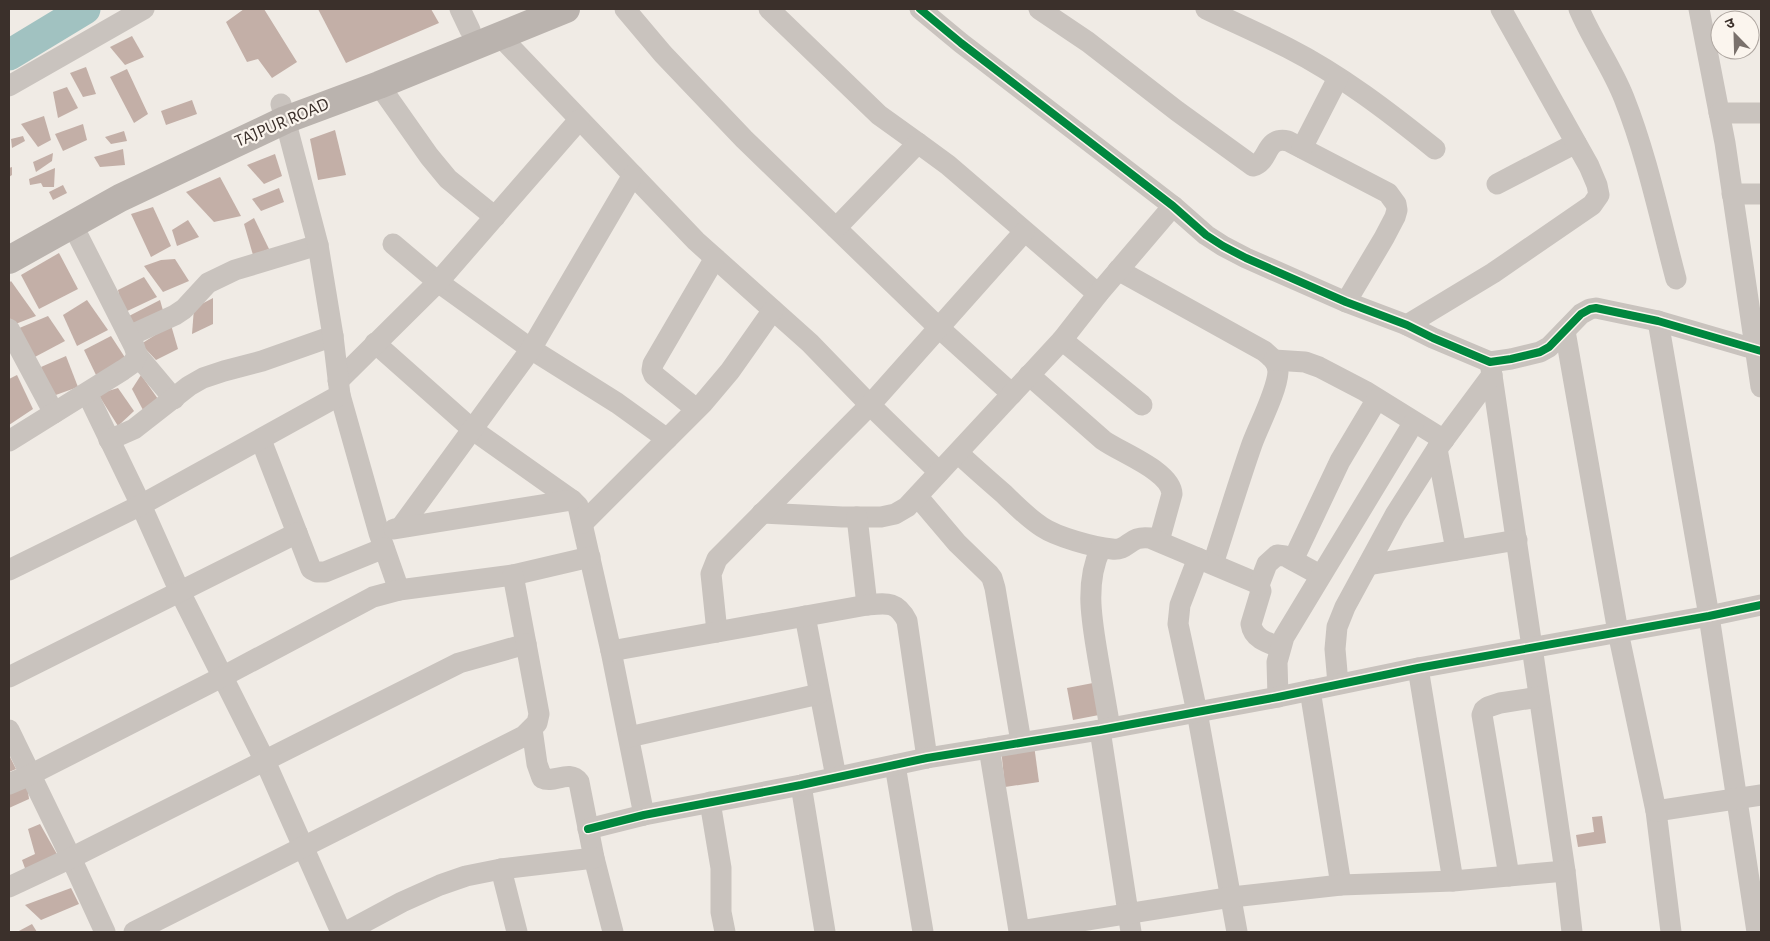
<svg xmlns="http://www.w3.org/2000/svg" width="1770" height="941" font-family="'Alegreya Sans','Noto Sans Devanagari',sans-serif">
<rect width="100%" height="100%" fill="#f0ebe5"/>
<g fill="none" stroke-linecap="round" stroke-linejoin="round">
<polyline stroke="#a1c2c1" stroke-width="31" points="9,55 85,9"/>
</g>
<g fill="#c3afa7">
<polygon points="244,9 264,9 297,62 272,78 258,59 247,62 226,22"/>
<polygon points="318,9 431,9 439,23 346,63"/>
<polygon points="132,36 144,57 125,65 110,47"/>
<polygon points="86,67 96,94 83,97 70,73"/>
<polygon points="127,69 148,114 134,123 110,77"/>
<polygon points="67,87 78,108 58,118 53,92"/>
<polygon points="192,100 197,114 166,125 161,111"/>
<polygon points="44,116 51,140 38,147 21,124"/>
<polygon points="83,124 87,140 63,151 55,134"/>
<polygon points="335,130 346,175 318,180 310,139"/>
<polygon points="124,131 127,141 111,144 105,137"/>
<polygon points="23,136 25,141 12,148 11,139"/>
<polygon points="123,149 125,165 100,167 94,157"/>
<polygon points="53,153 52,161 36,172 33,162"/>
<polygon points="275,154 282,176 264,184 247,165"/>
<polygon points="12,167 12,175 9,177 9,168"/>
<polygon points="55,168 54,187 43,187 41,183 30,185 29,179"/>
<polygon points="220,177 241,216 214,222 186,192"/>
<polygon points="63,185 67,193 53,200 49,192"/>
<polygon points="279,188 284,202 261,211 252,199"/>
<polygon points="153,207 171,246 151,257 131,214"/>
<polygon points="254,218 269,249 253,255 244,224"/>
<polygon points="188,220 199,237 177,246 172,230"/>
<polygon points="59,253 78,289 39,309 21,275"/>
<polygon points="175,259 189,281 163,292 144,266 161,260"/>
<polygon points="144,277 157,297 123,313 118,290"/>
<polygon points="11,281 36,316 13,325 9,316 9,283"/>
<polygon points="213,298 213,324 192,334 194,308"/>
<polygon points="87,300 108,330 77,346 63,315"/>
<polygon points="160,300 164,314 135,326 129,316"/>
<polygon points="48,316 65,341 33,358 17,329"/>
<polygon points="171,325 178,349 156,360 141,344"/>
<polygon points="111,336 126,359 96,375 84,350"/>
<polygon points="66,356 78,387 53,396 41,367"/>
<polygon points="17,375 33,409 9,425 9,379"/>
<polygon points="141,375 158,399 143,410 132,389"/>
<polygon points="118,388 134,411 118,426 98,394"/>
<polygon points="1093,683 1099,715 1073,720 1067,688"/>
<polygon points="1034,745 1039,782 1005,787 1001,749"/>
<polygon points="9,755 16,769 9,772"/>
<polygon points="27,784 29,799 9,808 9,793"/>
<polygon points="1602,816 1606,843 1578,847 1576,835 1594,832 1592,817"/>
<polygon points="40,824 58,856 26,871 22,860 35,854 28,829"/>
<polygon points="71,888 79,904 41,920 25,905"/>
<polygon points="32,924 37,932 17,932"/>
</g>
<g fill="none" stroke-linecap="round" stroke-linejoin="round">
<g stroke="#c9c3be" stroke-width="21">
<polyline points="460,9 470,30"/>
<polyline points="625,9 663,54 744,139 938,327 1012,394"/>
<polyline points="769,9 879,115 918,143"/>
<polyline points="920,9 961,43 1173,206 1206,235 1223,246 1246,258 1346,302 1407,325 1433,338 1490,362 1511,359 1540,352 1549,347 1581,314 1590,309 1596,308 1658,321 1761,351"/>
<path d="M1039,9L1088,42L1177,111L1253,166C1270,162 1264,136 1288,141L1388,193L1396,204L1397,210L1395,217L1384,238L1346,302"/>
<path d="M1206,9C1233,22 1261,34 1288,48C1341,75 1389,112 1435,149"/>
<path d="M1579,9C1592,40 1612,67 1624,98C1647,156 1660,219 1676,279"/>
<polyline points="1699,9 1725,143 1761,387"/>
<polyline points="500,36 696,241 810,343 870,405 939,472"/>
<polyline points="379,85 429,156 448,179 495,217"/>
<polyline points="9,86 144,9"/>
<polyline points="1719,113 1761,113"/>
<polyline points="1302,148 1338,78"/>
<polyline points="1497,184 1576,143"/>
<polyline points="1732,194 1761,194"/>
<polyline points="836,228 918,143 948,165 1098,294"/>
<polyline points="393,244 438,282 531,349 617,403 667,439"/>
<path d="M1118,270L1264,351C1271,357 1278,362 1278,372C1277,391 1259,425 1252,444C1238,484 1226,524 1213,564"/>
<polyline points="1658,321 1709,616 1757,932"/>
<polyline points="1407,325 1493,273 1592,205 1599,195 1597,185 1589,166 1501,9"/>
<polyline points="9,329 54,413"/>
<polyline points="1565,331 1618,632 1656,811 1671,932"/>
<polyline points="129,336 175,315 184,309 208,283 235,270 318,245"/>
<polyline points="1062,340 1142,405"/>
<polyline points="375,343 473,430 572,500 578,506 611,651 644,815"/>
<polyline points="137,355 174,399"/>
<polyline points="1274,360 1305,362 1319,367 1365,391 1444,440"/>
<polyline points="1490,362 1565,871 1572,932"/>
<path d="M1029,375L1103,440C1121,453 1171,471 1172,494L1159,541"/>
<polyline points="338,381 438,282 579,120"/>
<polyline points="87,393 141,505 179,590 265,761 341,932"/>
<polyline points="340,395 379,533 399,590"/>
<polyline points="696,409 654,375 652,370 653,364 715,258"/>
<polyline points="109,440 134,429 189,386 203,378 224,371 262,361 333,336"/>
<polyline points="261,440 311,569 317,572 325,572 384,548"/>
<polyline points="9,441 123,370 133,363 137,355 134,346 72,224"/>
<polyline points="1437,449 1456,550"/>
<path d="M958,453C973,467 989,481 1004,494C1016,506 1028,518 1042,527C1057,537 1093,547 1112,549C1129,551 1129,535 1150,538L1252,581L1259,585L1261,591L1251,624C1253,639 1268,643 1280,647"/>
<polyline points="918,497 957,543 989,574 992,578 995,588 1021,742"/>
<polyline points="762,513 842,517 881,517 895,514 907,507 1062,340 1098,294 1173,206"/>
<polyline points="857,517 867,605"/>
<polyline points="583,523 703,403 730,371 773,310"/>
<polyline points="401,527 531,349 633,175"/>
<polyline points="394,529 572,500"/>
<path d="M1101,548C1084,583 1092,621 1098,658C1102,682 1106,705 1110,728"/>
<polyline points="1198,558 1180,605 1178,624 1197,712 1237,932"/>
<polyline points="1293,560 1340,461 1377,399"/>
<polyline points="1368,565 1517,540"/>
<polyline points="9,570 141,505 340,395 333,336 318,245 281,104"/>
<polyline points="1259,585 1267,564 1277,555 1285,556 1320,575"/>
<polyline points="805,616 836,777"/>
<polyline points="717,632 711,574 717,559 870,405 1024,232"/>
<path d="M611,651L867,605C887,603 897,601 907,621L927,758"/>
<polyline points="1418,668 1453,881"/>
<polyline points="9,677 297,533"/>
<polyline points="1338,684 1335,649 1337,627 1345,607 1395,515 1437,449 1492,375"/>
<polyline points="1310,690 1341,885"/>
<polyline points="1278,697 1277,662 1284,637 1414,422"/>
<path d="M532,729L537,764L542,778C554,784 569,769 579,782L594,858L613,932"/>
<polyline points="9,730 71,858 105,932"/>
<polyline points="1100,730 1131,932"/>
<polyline points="629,737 819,694"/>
<polyline points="989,748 1019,931 1232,897 1341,885 1453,881 1565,871"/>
<polyline points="895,765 923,932"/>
<polyline points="9,784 30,775 222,677 373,597 399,590 513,575 590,557"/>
<polyline points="801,785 825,932"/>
<polyline points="710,802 721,868 721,912 725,932"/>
<polyline points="1656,811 1761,795"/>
<polyline points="588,829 644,815 801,785 927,758 1100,730 1278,697 1418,668 1709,616 1761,605"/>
<polyline points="501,869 517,932"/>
<polyline points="1509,876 1482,715 1484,710 1488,707 1500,703 1539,697"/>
<polyline points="9,887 71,858 459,663 526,644 513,575"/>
<polyline points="134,932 524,736 537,723 539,714 526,644"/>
<polyline points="346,932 402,902 440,885 466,876 501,869 594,858"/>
</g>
<polyline stroke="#bab3ae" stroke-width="28" points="9,260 120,198 285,120 379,85 566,9"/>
<defs>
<g id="cycleway">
<polyline points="920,9 961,43 1173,206 1206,235 1223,246 1246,258 1346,302 1407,325 1433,338 1490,362 1511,359 1540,352 1549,347 1581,314 1590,309 1596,308 1658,321 1761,351"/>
<polyline points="588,829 644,815 801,785 927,758 1100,730 1278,697 1418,668 1709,616 1761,605"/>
</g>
</defs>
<use href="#cycleway" stroke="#fbf5ee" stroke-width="11"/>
<use href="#cycleway" stroke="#00873e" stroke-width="8"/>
</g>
<g text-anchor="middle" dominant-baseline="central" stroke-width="4.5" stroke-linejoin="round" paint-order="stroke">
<g font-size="18" fill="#3b302b" stroke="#fbf5ee">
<text transform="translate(282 123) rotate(-23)">TAJPUR ROAD</text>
</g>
</g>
<rect width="1770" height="941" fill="none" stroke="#3b302b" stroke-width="20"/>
<g transform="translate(1735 35) rotate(337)"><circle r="24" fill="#fbf5ee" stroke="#aea6a0"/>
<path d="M0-4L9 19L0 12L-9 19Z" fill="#7a716c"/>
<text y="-8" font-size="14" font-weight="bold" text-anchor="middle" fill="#3b302b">उ</text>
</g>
</svg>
